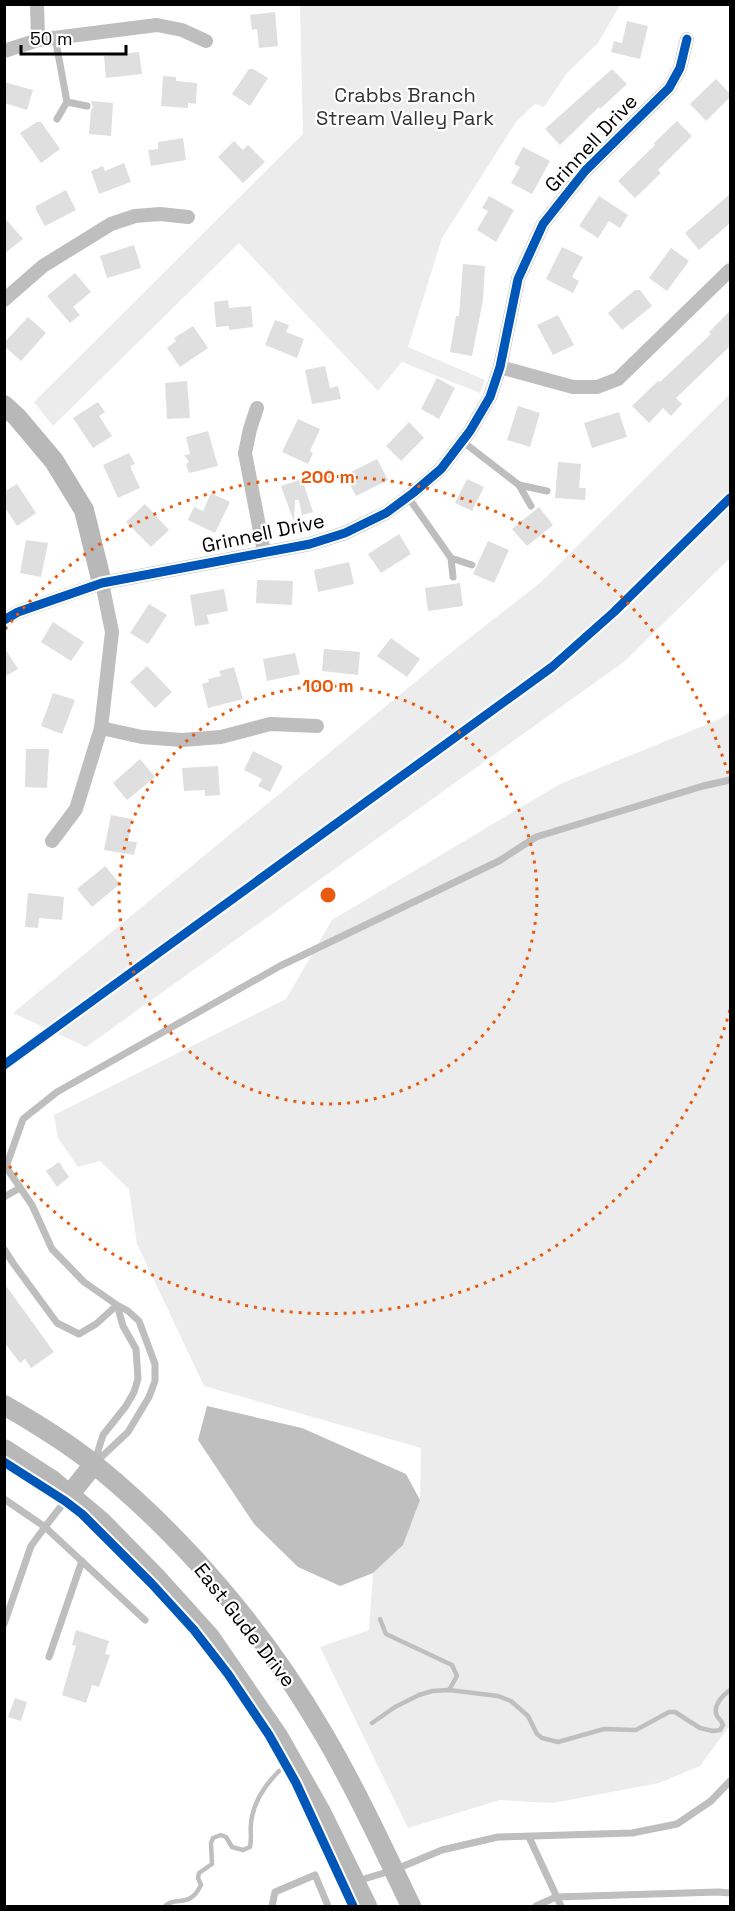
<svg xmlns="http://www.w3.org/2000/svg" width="735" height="1911" font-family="'Space Grotesk',sans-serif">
<rect width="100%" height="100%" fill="#fff"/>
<g fill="#ececec">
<polygon points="300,5 620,5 598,43 567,73 544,107 535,104 516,122 442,238 408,347 485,380 480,393 402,362 378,391 239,243 53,426 34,402 303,134"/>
<polygon points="730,394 730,558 625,661 86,1047 13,1013 448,655 541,582"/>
<polygon points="730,712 730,1725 700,1766 659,1783 553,1803 500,1800 408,1828 320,1647 369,1630 373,1573 403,1544 420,1500 421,1448 204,1386 137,1244 129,1189 100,1161 78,1167 58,1138 54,1115 286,999 332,920 560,784 720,719"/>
</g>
<polygon fill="#bfbfbf" points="207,1406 302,1428 406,1474 420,1500 403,1545 373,1573 340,1586 298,1567 254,1524 198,1440"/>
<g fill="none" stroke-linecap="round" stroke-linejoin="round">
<g stroke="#bfbfbf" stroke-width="4.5">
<polyline points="380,1619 386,1634 452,1665 457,1676 449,1690"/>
<path d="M372,1723L395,1707L419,1695L432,1691L449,1690L498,1696L511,1701L528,1716L537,1734L542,1738L558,1742L604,1729L636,1730L669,1712H675L700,1728L713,1731L720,1730L723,1725C722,1721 719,1719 717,1716C712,1706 723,1695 730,1690"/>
<path d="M165,1906C173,1898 184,1904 192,1897C196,1894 199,1889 201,1885L198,1878L199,1873L212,1864L211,1843L213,1838L221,1835L226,1837L232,1847L243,1850L250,1847C252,1838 250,1831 251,1823C253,1803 265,1785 279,1771"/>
</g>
</g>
<g fill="#dfdfdf">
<polygon points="275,12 278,46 259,48 257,29 252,30 250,15"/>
<polygon points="627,21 648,26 640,59 611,52 614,41 622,43"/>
<polygon points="139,52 142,74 106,78 104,56"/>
<polygon points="249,69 253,69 268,78 250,106 232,94"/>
<polygon points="612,69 627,84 600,109 599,107 560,145 545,129"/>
<polygon points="163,76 176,77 176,81 197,83 196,104 188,103 188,108 161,106"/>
<polygon points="716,79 730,94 730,97 706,121 690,104"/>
<polygon points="4,82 33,90 27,110 4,103"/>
<polygon points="91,101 113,103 111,136 89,134 91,110 93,107"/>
<polygon points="677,121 692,136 658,170 661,173 635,198 618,181 655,145 654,143"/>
<polygon points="37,122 41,122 60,149 41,163 20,133"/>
<polygon points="183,138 186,160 151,166 148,150 158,149 158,142"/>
<polygon points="234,141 243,150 248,145 265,162 243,183 218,157"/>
<polygon points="523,147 550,161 532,194 511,183 520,167 514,164"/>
<polygon points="124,163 131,182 99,194 91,171 103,166 105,171"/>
<polygon points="66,190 76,210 45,226 36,210 36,206"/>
<polygon points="730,194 730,223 699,250 685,233"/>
<polygon points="489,196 514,210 496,242 477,230 488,211 482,208"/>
<polygon points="599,196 628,215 620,228 609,221 598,238 579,226"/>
<polygon points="4,217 23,239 4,254"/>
<polygon points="134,245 141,268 107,278 100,256"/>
<polygon points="562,247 583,257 572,277 579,281 573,293 546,279"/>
<polygon points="671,248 689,261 667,291 649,278"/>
<polygon points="463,264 485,266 483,300 472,356 450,352 456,316 459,316"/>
<polygon points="75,273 91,292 73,307 80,315 70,323 47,296"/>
<polygon points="635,290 640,290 652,306 622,330 608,313"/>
<polygon points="228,300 229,308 251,306 253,327 229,330 229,326 216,327 214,302"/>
<polygon points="730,311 730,346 676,398 682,404 671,416 663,408 649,423 632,406 658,381 660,382 711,334 709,332"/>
<polygon points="558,315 574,345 553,355 537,325"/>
<polygon points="28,317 46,333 21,361 4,346 4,343"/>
<polygon points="275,320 289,325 286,332 304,339 297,358 265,345"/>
<polygon points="193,326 208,348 180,367 167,348 176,341 174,338"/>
<polygon points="325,366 330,388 338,386 341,399 312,404 305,370"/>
<polygon points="437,378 455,388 439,419 421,409"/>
<polygon points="187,381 190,418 167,419 165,383"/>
<polygon points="98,402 105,412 99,416 112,436 93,448 73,418"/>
<polygon points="518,406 540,413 530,447 507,440"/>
<polygon points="619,412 627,437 592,448 584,423"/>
<polygon points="298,419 320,429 310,451 313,453 308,464 282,452"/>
<polygon points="409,422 424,438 401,461 386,446"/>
<polygon points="208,431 218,466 189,473 186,464 189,462 184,455 190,454 186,437"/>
<polygon points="129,453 135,464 130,466 140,488 118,498 103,465"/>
<polygon points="377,459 388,480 356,496 345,475"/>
<polygon points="558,462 581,464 579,488 586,488 585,500 555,498"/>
<polygon points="302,479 313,512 302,515 299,500 295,500 294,522 281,486"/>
<polygon points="467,479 484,487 472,511 455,503"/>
<polygon points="17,484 36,513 17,526 4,506 4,492"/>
<polygon points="211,493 230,502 215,533 188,520 194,507 203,511"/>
<polygon points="145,504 169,530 151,547 126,522"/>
<polygon points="539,507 553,525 527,546 512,529"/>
<polygon points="399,534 411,554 381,573 368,554"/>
<polygon points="26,540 48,543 41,577 20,573"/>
<polygon points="488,541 509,550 494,583 473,574"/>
<polygon points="349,562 354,584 318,592 314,570"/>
<polygon points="257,580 293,581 292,605 256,603"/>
<polygon points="460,583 463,606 428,611 425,588"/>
<polygon points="224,589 228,611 207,615 209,624 195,626 190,595"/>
<polygon points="149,604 167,615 148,644 130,633"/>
<polygon points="53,622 84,642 71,661 41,642"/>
<polygon points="391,638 420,659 407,677 377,656"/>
<polygon points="4,647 18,669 4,677"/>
<polygon points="324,649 360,652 358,675 322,671"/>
<polygon points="295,653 300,674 267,681 263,659"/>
<polygon points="147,666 172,692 155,708 130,682"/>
<polygon points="234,667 243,699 208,708 202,684 209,682 208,679 221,676 219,671"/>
<polygon points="53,693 75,700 62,734 41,726"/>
<polygon points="26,749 49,749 47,788 25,787"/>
<polygon points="253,751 283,766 270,792 258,786 262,779 244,770"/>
<polygon points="140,759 155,777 127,800 113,783"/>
<polygon points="218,766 220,795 205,796 205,790 184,791 182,768"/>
<polygon points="111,815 132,819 128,841 137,842 134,855 104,850"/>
<polygon points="105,866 120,884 92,907 77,889"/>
<polygon points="28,893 64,897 62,920 39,918 38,928 25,927"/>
<polygon points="59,1162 69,1177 57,1187 46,1171"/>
<polygon points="4,1283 54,1352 31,1368 25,1359 20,1363 4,1342"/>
<polygon points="76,1630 109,1641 105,1654 110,1655 99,1687 92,1685 86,1703 62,1695 76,1646 72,1645"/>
<polygon points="15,1698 27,1702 21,1721 8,1717"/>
</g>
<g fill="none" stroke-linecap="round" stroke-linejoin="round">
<g stroke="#bebebe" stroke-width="7">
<polyline points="55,37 67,102 87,106"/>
<polyline points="57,119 67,102"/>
<polyline points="462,441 519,485 547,491"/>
<polyline points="519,485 531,506"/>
<polyline points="408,497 451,558 472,565"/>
<polyline points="451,558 453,577"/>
<polyline points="4,1197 20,1188"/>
<polyline points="4,1249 13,1263 57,1323 79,1334 96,1324 117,1305 84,1282 52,1249 32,1205 6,1167 23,1119 57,1092 280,966 499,861 536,837 703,786 730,780"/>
<polygon points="117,1305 128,1311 139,1321 155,1364 155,1381 149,1397 128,1432 94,1464 103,1435 126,1406 134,1392 138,1379 136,1349 123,1326"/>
<polyline points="4,1499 45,1527 69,1496"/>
<polyline points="4,1624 31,1546 45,1527 145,1620"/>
<polyline points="49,1657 82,1561"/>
<polyline points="529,1837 561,1906"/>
<polyline points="357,1881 394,1870 442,1850 498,1837 632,1833 677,1824 711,1801 730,1781"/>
<polyline points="272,1906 275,1892 315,1875 328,1906"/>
<polyline points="536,1906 556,1897 718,1892 730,1893"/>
</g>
<g stroke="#bebebe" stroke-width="14">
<polyline points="37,4 38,40"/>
<polyline points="4,51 38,40 157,25 182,30 206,41"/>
<polyline points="4,300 43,266 111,224 135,216 160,214 188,217"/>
<polyline points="500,367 573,387 597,387 618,379 730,270"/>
<polyline points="257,408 250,429 245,453 264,552"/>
<polyline points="4,620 18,612 102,583 310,544 345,533 386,513 413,493 441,469 470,431 490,397 500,367 518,279 543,224 585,171 669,88 680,68 687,39"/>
<polyline points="101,728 142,737 182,740 221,737 270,724 317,726"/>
<polyline points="52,841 76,809 101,728 112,632 102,583"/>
</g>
<g stroke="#b8b8b8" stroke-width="20">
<polyline points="4,405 17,417 54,461 84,510 102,583"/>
<path d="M4,1405C35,1423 67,1442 95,1465C186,1539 264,1632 323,1733C356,1789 383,1848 411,1906"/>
<polyline points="4,1449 52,1480 102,1522 155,1576 210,1637 278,1736 321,1812 367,1906"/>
<polyline points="70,1494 94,1464"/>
</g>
<defs>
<g id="cycleway">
<polyline points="4,620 18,612 102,583 310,544 345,533 386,513 413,493 441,469 470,431 490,397 500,367 518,279 543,224 585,171 669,88 680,68 687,39"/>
<polyline points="4,1065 552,667 614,612 730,498"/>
<polyline points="4,1462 65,1501 82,1514 152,1584 194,1630 228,1674 269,1735 296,1783 353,1906"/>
</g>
</defs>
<use href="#cycleway" stroke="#fff" stroke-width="13"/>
<use href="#cycleway" stroke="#0057b8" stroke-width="9"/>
</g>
<g fill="none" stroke="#e8590c" stroke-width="3" stroke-dasharray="3 6">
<circle cx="328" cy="895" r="209"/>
<path d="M730 1010A418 418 0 0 1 5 1161M5 629A418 418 0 0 1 730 780"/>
</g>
<g text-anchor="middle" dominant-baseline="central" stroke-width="4.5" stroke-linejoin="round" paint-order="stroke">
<g font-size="20" fill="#333" stroke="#fff">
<text x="405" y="95">Crabbs Branch<tspan x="405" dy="23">Stream Valley Park</tspan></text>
</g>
<g font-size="20" fill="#000" stroke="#fff">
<text transform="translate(591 143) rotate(-47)">Grinnell Drive</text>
<text transform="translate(263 533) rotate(-12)">Grinnell Drive</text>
<text transform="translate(245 1625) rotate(52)">East Gude Drive</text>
</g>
</g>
<circle cx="328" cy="895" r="9" fill="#e8590c" stroke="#fff" stroke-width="3"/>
<g font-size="18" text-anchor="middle" font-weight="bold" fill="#e8590c" stroke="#fff" stroke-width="4.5" stroke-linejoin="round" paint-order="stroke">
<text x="328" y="483">200 m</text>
<text x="328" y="692">100 m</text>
</g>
<rect width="735" height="1911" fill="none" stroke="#000000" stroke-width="12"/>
<path d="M21 45v9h105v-9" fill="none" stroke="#000000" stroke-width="3"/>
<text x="30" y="45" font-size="18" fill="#000000" stroke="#ffffff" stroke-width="4.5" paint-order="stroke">50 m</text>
</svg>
